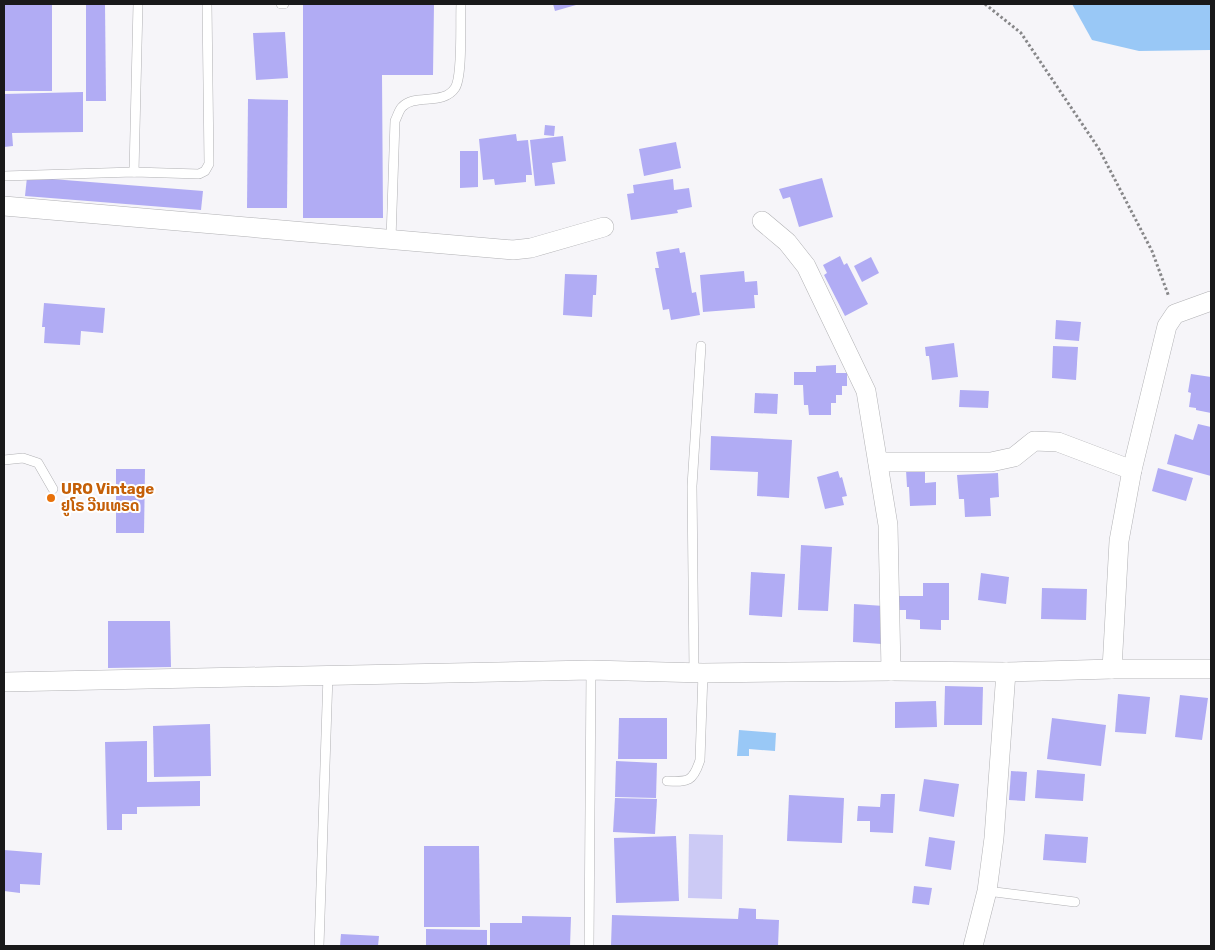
<svg xmlns="http://www.w3.org/2000/svg" width="1215" height="950" font-family="Rubik,'Noto Sans Lao',sans-serif">
<rect width="100%" height="100%" fill="#f6f5f9"/>
<polygon fill="#cccaf5" points="689,834 723,835 722,899 688,898"/>
<g fill="#99c8f6">
<polygon points="1072,4 1211,4 1211,50 1139,51 1092,40"/>
<polygon points="739,730 776,733 775,751 749,749 749,756 737,756"/>
</g>
<g fill="#b1acf4">
<rect x="4" y="4" width="48" height="87"/>
<polygon points="86,4 105,4 106,101 86,101"/>
<polygon points="303,4 434,4 433,75 382,75 383,218 303,218"/>
<polygon points="553,4 576,4 576,5 555,11"/>
<polygon points="285,32 288,78 256,80 253,33"/>
<polygon points="83,92 83,132 12,133 13,146 4,147 4,94"/>
<polygon points="248,99 288,100 287,208 247,208"/>
<polygon points="545,125 555,126 554,136 544,135"/>
<polygon points="516,134 517,141 528,140 532,175 526,175 526,182 495,185 494,179 483,180 479,139"/>
<polygon points="563,136 566,161 552,163 555,184 535,186 530,140"/>
<polygon points="676,142 681,168 644,176 639,149"/>
<polygon points="460,151 478,151 478,187 460,188"/>
<polygon points="27,177 203,191 201,210 25,196"/>
<polygon points="822,178 833,217 799,227 790,197 783,199 779,189"/>
<polygon points="673,179 674,190 689,188 692,207 677,210 678,213 631,220 627,194 634,193 633,185"/>
<polygon points="679,248 680,253 685,252 692,293 696,292 700,315 671,320 669,309 663,310 655,268 659,268 656,252"/>
<polygon points="840,256 844,265 847,263 868,304 845,316 824,275 827,273 823,265"/>
<polygon points="871,257 879,273 862,282 854,266"/>
<polygon points="744,271 745,282 757,281 758,295 754,295 755,308 703,312 700,275"/>
<polygon points="565,274 597,275 596,295 593,295 592,317 563,315"/>
<polygon points="44,303 105,308 103,333 81,331 80,345 44,343 45,327 42,327"/>
<polygon points="1056,320 1081,322 1079,341 1055,339"/>
<polygon points="954,343 958,377 932,380 929,356 926,356 925,347"/>
<polygon points="1053,346 1078,347 1076,380 1052,378"/>
<polygon points="836,365 836,373 847,373 847,386 842,386 842,395 836,395 836,403 831,403 831,415 809,415 808,405 804,405 803,385 794,385 794,372 816,372 816,366"/>
<polygon points="1191,374 1211,377 1211,413 1196,410 1196,408 1189,407 1191,393 1188,392"/>
<polygon points="960,390 989,391 988,408 959,407"/>
<polygon points="755,393 778,394 777,414 754,413"/>
<polygon points="1198,424 1211,427 1211,476 1167,464 1175,434 1193,440"/>
<polygon points="711,436 792,440 789,498 757,496 758,472 710,470"/>
<polygon points="1158,468 1193,478 1186,501 1152,491"/>
<polygon points="116,469 145,469 144,533 116,533"/>
<polygon points="925,469 925,483 936,482 936,505 910,506 909,487 907,487 906,470"/>
<polygon points="838,471 840,478 842,477 847,496 842,497 844,505 825,509 817,477"/>
<polygon points="998,473 999,497 990,498 991,516 965,517 964,499 959,499 957,475"/>
<polygon points="801,545 832,547 828,611 798,610"/>
<polygon points="751,572 785,574 782,617 749,615"/>
<polygon points="981,573 1009,577 1006,604 978,600"/>
<polygon points="923,583 949,583 949,620 941,620 941,630 920,629 920,620 906,619 906,610 897,610 897,596 923,596"/>
<polygon points="1042,588 1087,589 1086,620 1041,619"/>
<polygon points="854,604 884,606 882,644 853,642"/>
<polygon points="108,621 170,621 171,667 108,668"/>
<polygon points="945,686 983,687 982,725 944,725"/>
<polygon points="1118,694 1150,697 1146,734 1115,732"/>
<polygon points="1180,695 1208,698 1202,740 1175,737"/>
<polygon points="936,701 937,727 895,728 895,702"/>
<polygon points="619,718 667,718 667,759 618,759"/>
<polygon points="1052,718 1106,725 1101,766 1047,759"/>
<polygon points="210,724 211,776 154,777 153,726"/>
<polygon points="147,741 147,782 200,781 200,806 137,807 137,814 122,814 122,830 107,830 105,742"/>
<polygon points="616,761 657,763 656,798 615,797"/>
<polygon points="1037,770 1085,774 1083,801 1035,798"/>
<polygon points="1011,771 1027,772 1025,801 1009,800"/>
<polygon points="924,779 959,784 954,817 919,811"/>
<polygon points="881,794 895,794 893,833 870,832 870,821 857,821 858,806 880,807"/>
<polygon points="789,795 844,798 842,843 787,841"/>
<polygon points="615,798 657,799 655,834 613,832"/>
<polygon points="1045,834 1088,837 1086,863 1043,860"/>
<polygon points="676,836 679,901 616,903 614,838"/>
<polygon points="929,837 955,841 951,870 925,866"/>
<polygon points="424,846 479,846 480,927 424,927"/>
<polygon points="4,850 42,853 40,885 20,884 20,893 4,891"/>
<polygon points="914,886 932,888 929,905 912,903"/>
<polygon points="739,908 756,909 756,919 779,920 778,946 611,946 612,915 738,919"/>
<polygon points="522,916 571,917 570,946 490,946 490,923 522,923"/>
<polygon points="426,929 487,930 487,946 426,946"/>
<polygon points="341,934 379,936 378,946 340,946"/>
</g>
<g fill="none" stroke-linecap="round" stroke-linejoin="round">
<defs>
<g id="service">
<polyline points="281,4 284,4"/>
<polyline points="134,172 138,4"/>
<polyline points="4,176 134,172 199,174 205,171 209,164 207,4"/>
<path d="M391,239L395,121C397,117 399,110 402,107C415,93 443,106 455,88C463,76 460,21 461,4"/>
<polyline points="4,460 23,458 38,463 53,489"/>
<polyline points="694,672 692,486 701,346"/>
<path d="M667,781C688,782 693,782 700,760L703,673"/>
<polyline points="987,891 1075,902"/>
<polyline points="319,946 328,675"/>
<polyline points="589,946 591,670"/>
</g>
<g id="minor">
<polyline points="4,206 513,250 531,248 604,227"/>
<polyline points="762,221 787,242 806,266 866,391 888,525 891,671"/>
<polyline points="878,462 991,462 1014,457 1034,441 1058,442 1132,470"/>
<polyline points="1112,669 1119,541 1132,470 1167,326 1175,314 1211,301"/>
<polyline points="4,682 591,670 703,673 891,671 1006,672 1112,669 1211,669"/>
<polyline points="973,946 987,891 994,838 1006,672"/>
</g>
</defs>
<use href="#service" stroke="#b1b1b4" stroke-width="10"/>
<use href="#minor" stroke="#b1b1b4" stroke-width="20"/>
<polyline stroke="#878789" stroke-width="3" stroke-dasharray="2.5 2.5" stroke-linecap="butt" points="985,4 1021,33 1099,149 1152,251 1169,297"/>
<use href="#service" stroke="#fff" stroke-width="9"/>
<use href="#minor" stroke="#fff" stroke-width="19"/>
</g>
<circle fill="#e8710a" stroke="#fff" stroke-width="2" cx="51" cy="498" r="5"/>
<g text-anchor="middle" dominant-baseline="central" stroke-width="4" stroke-linejoin="round" paint-order="stroke">
<g font-size="15" font-weight="bold" fill="#c56008" stroke="#fff" text-anchor="start">
<text x="61" y="489">URO Vintage<tspan x="61" dy="17">ຢູໂຣ ວີນເທຣດ</tspan></text>
</g>
</g>
<rect width="1215" height="950" fill="none" stroke="#19191a" stroke-width="10"/>
</svg>
